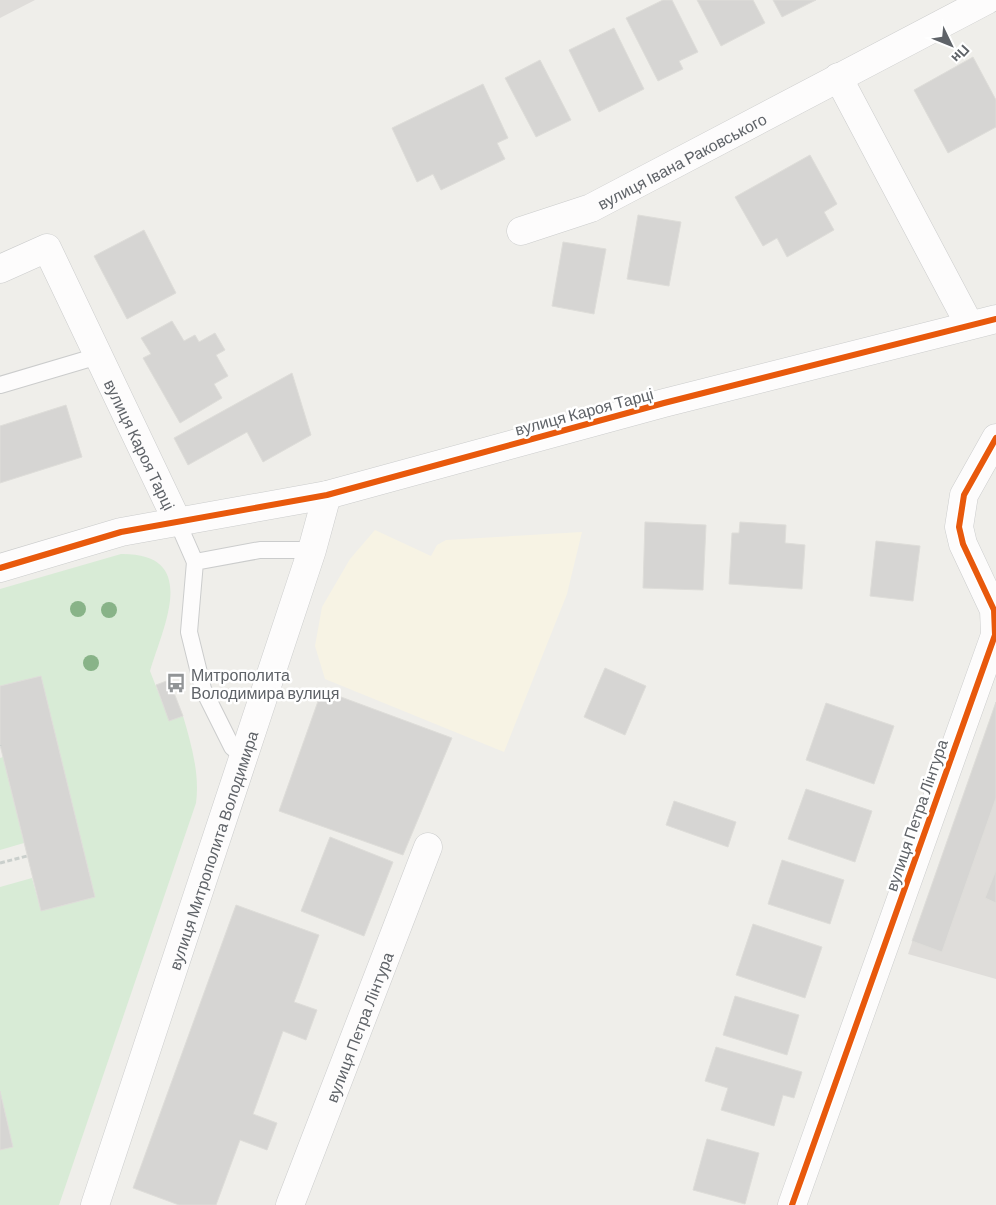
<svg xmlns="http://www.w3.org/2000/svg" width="996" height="1205" font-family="Barlow,sans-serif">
<rect width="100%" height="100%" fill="#efeeea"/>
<polygon fill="#f7f3e4" points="375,530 431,556 437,545 446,540 582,532 567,594 504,752 325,679 315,646 322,607 350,559"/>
<g fill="#dfddda">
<polygon points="0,0 35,0 0,18"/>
<polygon points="996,702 996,979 908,954"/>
</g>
<g fill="#d8ebd6">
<path d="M121,554C201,553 163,627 150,671L169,720L183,716C191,743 200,774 196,803L59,1205H0V1150L13,1147L0,1091V887L32,878L41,911L95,897L41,677L0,686V589Z"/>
<polygon points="3,757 24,843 0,850 0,758"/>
</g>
<g fill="#d6d5d3" stroke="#deddd9">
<polygon points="663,0 672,0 698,52 679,61 683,69 658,81 626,18"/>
<polygon points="697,0 753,0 765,23 721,46"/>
<polygon points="773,0 816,0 782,17"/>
<polygon points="614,28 644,89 599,112 569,50"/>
<polygon points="973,57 996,100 996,127 948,153 914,90"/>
<polygon points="540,60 571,120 536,137 505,78"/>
<polygon points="483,84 508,138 497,143 505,159 441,190 433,174 417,182 392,128"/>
<polygon points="810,155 837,204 824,212 834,230 787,257 777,238 763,246 735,197"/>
<polygon points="638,215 681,222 669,286 627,279"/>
<polygon points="144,230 176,293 127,319 94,256"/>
<polygon points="563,242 606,249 594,314 552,306"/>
<polygon points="172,321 184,341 195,335 199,342 215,333 225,350 216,355 228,376 214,384 222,398 180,423 143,358 151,354 141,338"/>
<polygon points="292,373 311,435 263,462 247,432 188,465 174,438"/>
<polygon points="66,405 82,457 0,483 0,426"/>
<polygon points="645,522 706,525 703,590 643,588"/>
<polygon points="740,522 786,525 785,543 805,545 802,589 729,584 732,533 739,533"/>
<polygon points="876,541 920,546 913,601 870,596"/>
<polygon points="605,668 646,686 625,735 584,717"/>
<polygon points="41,676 95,897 41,911 0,745 0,686"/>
<polygon points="169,680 183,716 169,721 156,685"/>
<polygon points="322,690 452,738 403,855 279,811"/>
<polygon points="996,702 996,798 942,952 912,941"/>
<polygon points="826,703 894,726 874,784 806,760"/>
<polygon points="806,789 872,811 855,862 788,839"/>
<polygon points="674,801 736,822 728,847 666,825"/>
<polygon points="330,837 393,862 364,936 301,911"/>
<polygon points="782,860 844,880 830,924 768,904"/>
<polygon points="996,870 996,903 985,898"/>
<polygon points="236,905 319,935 294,1002 317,1010 306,1040 283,1031 253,1114 277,1123 267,1150 240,1140 216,1205 179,1205 133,1188"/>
<polygon points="753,924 822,947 805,998 736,975"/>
<polygon points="735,996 799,1015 787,1055 723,1035"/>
<polygon points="716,1047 802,1072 794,1098 783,1095 774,1126 721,1110 728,1088 705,1081"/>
<polygon points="0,1091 13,1147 0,1150"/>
<polygon points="707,1139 759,1153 745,1204 693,1190"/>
</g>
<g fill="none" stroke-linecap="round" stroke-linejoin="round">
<defs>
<g id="service">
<polyline points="0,385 98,356"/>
<polyline points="177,521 195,562"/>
<polyline points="244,757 232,747 203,689 189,632 195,562 260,550 312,550"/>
</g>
<g id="minor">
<polyline points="838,77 969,324"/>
<path id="s1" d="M521,231L591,208L987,0"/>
<path id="s2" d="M0,269L47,248L177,521"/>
<path id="s3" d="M290,1205L428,847"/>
<polyline points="792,1205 995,635 994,610 963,544 959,527 964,495 996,438"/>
</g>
<g id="tertiary">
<polyline points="0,568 121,532 327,495 664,403 996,319"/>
<path id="s4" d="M95,1205L312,550L327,495"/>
</g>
</defs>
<use href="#service" stroke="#cbcccc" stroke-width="18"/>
<use href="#minor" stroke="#cbcccc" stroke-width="29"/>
<use href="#tertiary" stroke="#cbcccc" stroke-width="29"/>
<g stroke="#cacfcc" stroke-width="3" stroke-dasharray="5 2.5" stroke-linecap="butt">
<polyline points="0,746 0,745"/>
<polyline points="0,863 27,856"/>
</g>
<use href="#service" stroke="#fdfcfc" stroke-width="16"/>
<use href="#minor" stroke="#fdfcfc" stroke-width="28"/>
<use href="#tertiary" stroke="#fdfcfc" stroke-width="28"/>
<defs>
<g id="cycleway">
<polyline points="0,568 121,532 327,495 664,403 996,319"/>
<polyline points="792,1205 995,635 994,610 963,544 959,527 964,495 996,438"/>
</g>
</defs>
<use href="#cycleway" stroke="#fff" stroke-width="9"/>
<use href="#cycleway" stroke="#e8590c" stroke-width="6"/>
</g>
<g fill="#88b388">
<circle cx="78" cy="609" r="8"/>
<circle cx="109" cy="610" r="8"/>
<circle cx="91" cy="663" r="8"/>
</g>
<defs>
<symbol id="bus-bare" viewBox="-9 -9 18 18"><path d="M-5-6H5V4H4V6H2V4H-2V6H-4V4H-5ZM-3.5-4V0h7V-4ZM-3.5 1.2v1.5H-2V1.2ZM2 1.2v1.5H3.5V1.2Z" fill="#919496" stroke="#fff" stroke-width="2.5" paint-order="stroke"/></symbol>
</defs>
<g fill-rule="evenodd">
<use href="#bus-bare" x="162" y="669" width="28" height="28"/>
</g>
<g text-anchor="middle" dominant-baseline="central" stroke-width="5" stroke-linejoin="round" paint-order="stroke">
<g font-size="16" fill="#5f6368" stroke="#fff">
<text stroke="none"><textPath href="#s1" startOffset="176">вулиця Івана Раковського</textPath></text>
<text transform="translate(584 411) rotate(-15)">вулиця Кароя Тарці</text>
<text stroke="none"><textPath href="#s2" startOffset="269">вулиця Кароя Тарці</textPath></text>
<text transform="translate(916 815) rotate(-71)">вулиця Петра Лінтура</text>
<text stroke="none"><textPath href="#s4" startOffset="374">вулиця Митрополита Володимира</textPath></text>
<text stroke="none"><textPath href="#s3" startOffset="191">вулиця Петра Лінтура</textPath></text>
</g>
<g font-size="16" fill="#5f6368" stroke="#fff" text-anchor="start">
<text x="191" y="674">Митрополита<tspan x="191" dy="18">Володимира вулиця</tspan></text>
</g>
</g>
<g transform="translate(951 45) rotate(133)" stroke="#ffffff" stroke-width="4" paint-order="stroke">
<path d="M0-4L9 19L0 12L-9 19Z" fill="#5f6368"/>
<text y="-8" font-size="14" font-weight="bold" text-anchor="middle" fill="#5f6368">Пн</text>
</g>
</svg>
